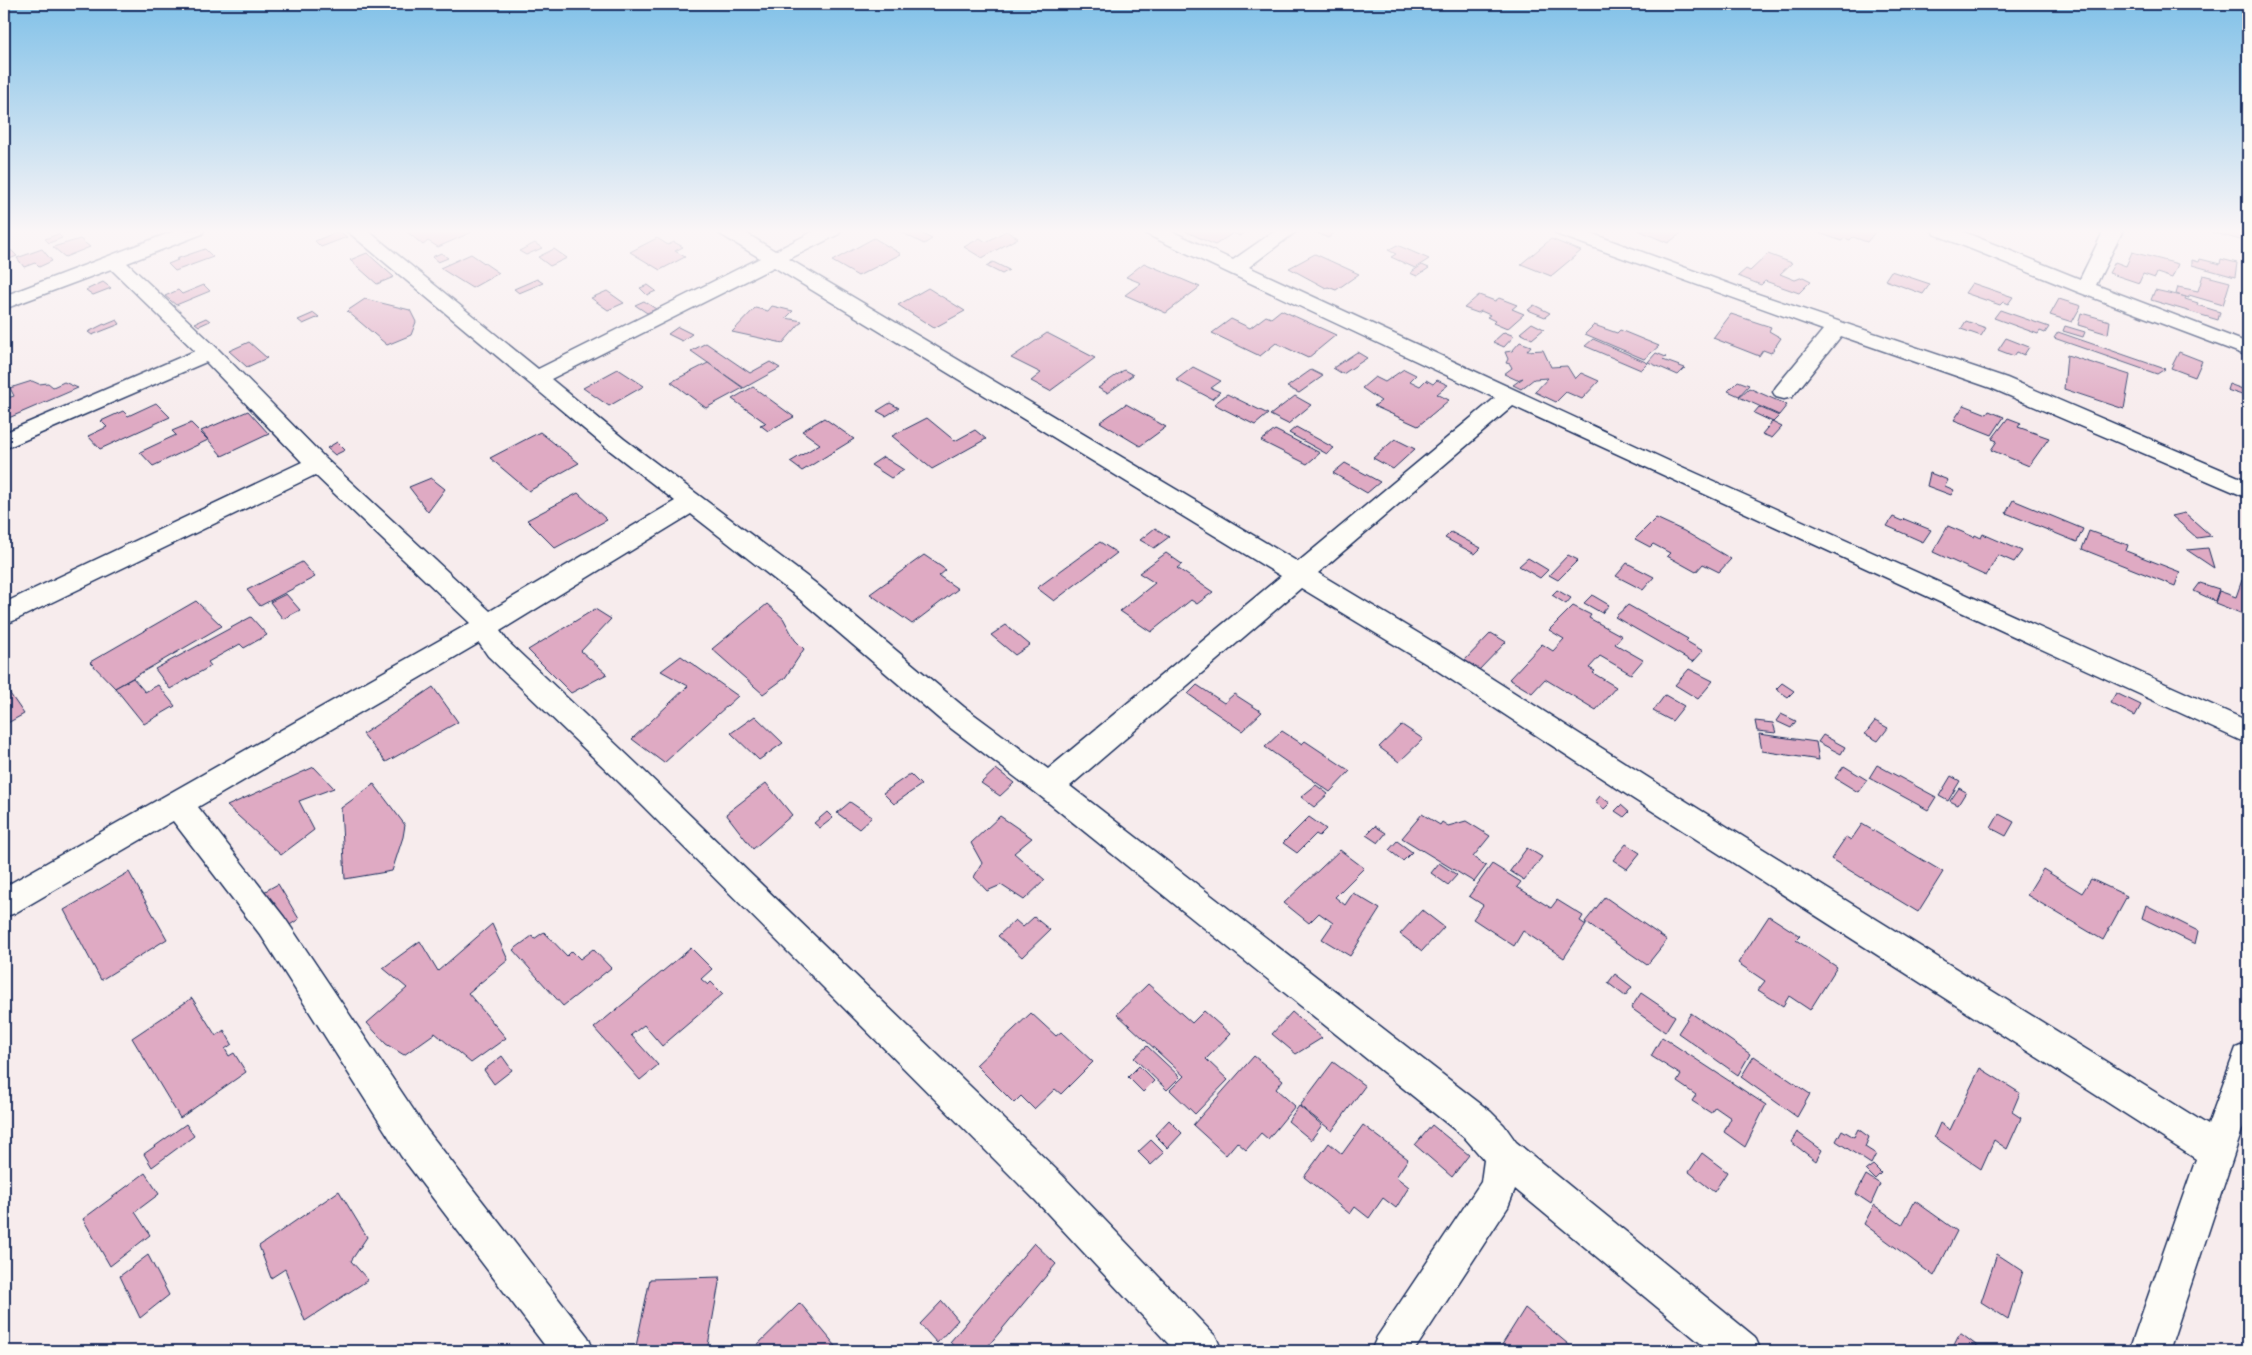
<svg xmlns="http://www.w3.org/2000/svg" width="2252" height="1355" font-family="Itim,sans-serif">
<rect width="100%" height="100%" fill="#f7eced"/>
<filter id="ink" filterUnits="userSpaceOnUse"><feTurbulence type="fractalNoise" baseFrequency=".02" numOctaves="2"/><feDisplacementMap in="SourceGraphic" scale="10" xChannelSelector="R" yChannelSelector="G"/><feConvolveMatrix kernelMatrix="1 2 1 2 8 2 1 2 1" color-interpolation-filters="sRGB"/></filter>
<g filter="url(#ink)">
<g fill="#dfaac3" stroke="#1b2f5e">
<polygon points="405,230 469,230 472,232 438,247 428,241 423,245"/>
<polygon points="897,230 915,230 932,239 924,244"/>
<polygon points="1186,230 1246,230 1248,231 1240,236 1233,233 1215,245 1185,231"/>
<polygon points="1311,230 1338,230 1328,238"/>
<polygon points="1638,230 1683,230 1684,231 1668,243"/>
<polygon points="1817,230 1877,230 1867,242 1853,237 1850,240 1844,238 1842,241 1816,232"/>
<polygon points="2212,230 2248,231 2248,242 2211,232"/>
<polygon points="339,231 347,237 321,247 315,241"/>
<polygon points="1006,231 1018,238 982,258 964,247 980,238 986,242"/>
<polygon points="58,234 62,238 49,243 45,239"/>
<polygon points="657,238 668,245 674,242 683,247 675,251 685,257 660,270 630,252"/>
<polygon points="874,238 901,254 858,276 832,261"/>
<polygon points="80,239 90,247 65,257 53,247"/>
<polygon points="1551,239 1581,251 1551,276 1521,264"/>
<polygon points="535,243 542,248 526,255 519,251"/>
<polygon points="1397,245 1429,259 1415,268 1391,257 1396,254 1388,250"/>
<polygon points="42,249 52,261 39,267 35,263 24,267 17,258"/>
<polygon points="205,249 213,257 175,271 168,264 178,260 176,259"/>
<polygon points="554,249 567,258 550,266 538,257"/>
<polygon points="11,250 17,256 4,261 4,253"/>
<polygon points="2132,252 2178,264 2172,278 2157,273 2155,278 2143,274 2139,283 2109,273 2115,262 2126,266"/>
<polygon points="367,253 394,277 377,284 350,260"/>
<polygon points="441,253 448,258 438,262 432,257"/>
<polygon points="471,254 499,273 472,288 440,268"/>
<polygon points="1315,254 1359,274 1336,290 1328,287 1326,288 1289,268"/>
<polygon points="1768,254 1792,263 1780,274 1795,280 1803,277 1811,281 1799,293 1765,281 1761,285 1738,276 1746,269 1750,271"/>
<polygon points="2200,259 2220,264 2221,259 2237,263 2235,277 2192,265 2192,260 2199,262"/>
<polygon points="993,262 1009,270 1002,274 986,266"/>
<polygon points="1144,263 1200,287 1166,313 1125,295 1141,283 1126,277"/>
<polygon points="1422,265 1429,268 1417,276 1410,273"/>
<polygon points="1891,271 1930,284 1923,294 1885,280"/>
<polygon points="2203,275 2230,282 2223,305 2189,295 2189,298 2176,294 2178,287 2198,291"/>
<polygon points="537,279 543,283 519,293 514,289"/>
<polygon points="103,282 111,288 93,295 86,290"/>
<polygon points="1972,283 2013,297 2008,304 2003,302 2000,305 1965,293"/>
<polygon points="204,285 210,291 176,305 165,296 178,290 182,294"/>
<polygon points="648,285 656,291 647,295 640,288"/>
<polygon points="928,288 965,311 934,328 898,305"/>
<polygon points="2155,290 2186,297 2185,299 2198,303 2197,305 2220,312 2218,320 2151,300"/>
<polygon points="607,291 624,303 608,310 591,298"/>
<polygon points="1479,295 1495,301 1499,298 1517,305 1512,309 1524,314 1507,329 1493,323 1495,321 1487,317 1490,315 1481,311 1478,313 1464,308"/>
<polygon points="365,299 410,310 416,322 411,335 387,345 347,311"/>
<polygon points="2059,299 2081,306 2072,322 2050,315"/>
<polygon points="644,301 656,309 647,313 635,305"/>
<polygon points="1534,305 1550,313 1545,317 1528,310"/>
<polygon points="772,306 793,311 786,318 802,321 783,343 732,332 755,308 768,311"/>
<polygon points="1281,310 1336,335 1308,358 1276,343 1260,356 1212,333 1231,319 1250,328 1266,316 1271,318"/>
<polygon points="2000,310 2049,327 2045,333 2040,331 2038,334 1994,318"/>
<polygon points="314,313 319,317 303,324 298,320"/>
<polygon points="2081,313 2110,321 2108,334 2078,325"/>
<polygon points="1731,314 1771,327 1769,331 1781,338 1771,353 1763,350 1759,356 1713,338"/>
<polygon points="206,318 210,321 199,326 195,323"/>
<polygon points="117,320 120,324 92,335 88,332 104,324 105,325"/>
<polygon points="1966,321 1986,328 1981,336 1961,329"/>
<polygon points="1532,323 1544,329 1532,339 1520,333"/>
<polygon points="1594,325 1617,333 1620,330 1659,346 1644,359 1585,334"/>
<polygon points="2065,326 2085,332 2083,337 2063,331"/>
<polygon points="678,327 692,334 682,341 668,334"/>
<polygon points="1504,332 1514,336 1504,347 1493,342"/>
<polygon points="2058,332 2165,369 2157,374 2054,338"/>
<polygon points="1047,333 1095,358 1050,391 1031,381 1041,373 1011,358"/>
<polygon points="2006,338 2029,347 2024,355 2017,352 2014,356 1998,350"/>
<polygon points="1593,339 1648,363 1641,370 1585,346"/>
<polygon points="249,342 267,358 247,367 229,351"/>
<polygon points="1520,342 1531,346 1527,351 1543,350 1551,367 1567,366 1575,379 1581,373 1599,381 1582,399 1566,392 1556,402 1535,392 1548,378 1534,379 1521,389 1513,385 1523,378 1517,380 1504,374 1512,368 1510,364 1506,363 1508,359 1505,352 1512,351"/>
<polygon points="706,343 750,373 770,362 780,368 744,388 691,351"/>
<polygon points="1357,352 1367,358 1343,374 1333,368"/>
<polygon points="2179,352 2202,361 2195,377 2171,368"/>
<polygon points="1656,353 1666,357 1663,360 1685,368 1678,375 1648,362"/>
<polygon points="2067,355 2130,375 2124,409 2064,389"/>
<polygon points="708,363 743,388 706,408 671,382"/>
<polygon points="1193,367 1221,381 1211,388 1220,392 1212,399 1176,380"/>
<polygon points="618,369 644,386 609,406 583,388"/>
<polygon points="1404,369 1416,375 1410,381 1420,386 1426,380 1433,384 1437,380 1448,385 1437,394 1449,400 1418,426 1374,406 1381,401 1362,388 1375,377 1385,382"/>
<polygon points="1124,370 1133,375 1107,393 1098,388"/>
<polygon points="1311,370 1323,376 1299,393 1287,387"/>
<polygon points="32,381 39,384 48,383 53,387 64,382 78,388 4,420 4,399 14,396 10,388"/>
<polygon points="1738,381 1749,385 1739,396 1728,391"/>
<polygon points="2229,384 2248,391 2248,397 2227,390"/>
<polygon points="753,387 794,417 768,431 760,425 766,423 732,399"/>
<polygon points="1749,388 1776,400 1787,405 1779,415 1739,397"/>
<polygon points="1227,394 1268,414 1255,425 1214,404"/>
<polygon points="1295,396 1311,405 1288,424 1270,415"/>
<polygon points="156,403 170,417 100,449 88,436 107,427 101,421 123,411 128,416"/>
<polygon points="890,403 899,408 886,416 877,411"/>
<polygon points="1126,404 1166,427 1140,446 1100,422"/>
<polygon points="1964,405 1987,414 1989,411 2004,417 1992,435 1954,420"/>
<polygon points="1759,407 1779,416 1773,422 1754,413"/>
<polygon points="248,411 269,434 222,456 201,431"/>
<polygon points="824,418 854,439 802,471 790,462 820,444 802,431"/>
<polygon points="927,418 955,441 975,430 986,439 932,469 892,436"/>
<polygon points="2008,418 2021,423 2018,427 2049,438 2029,466 1991,450 1997,441 1992,439"/>
<polygon points="1772,422 1782,427 1772,438 1762,434"/>
<polygon points="191,423 208,440 153,466 140,452 176,435 172,431"/>
<polygon points="1296,427 1334,448 1327,454 1289,433"/>
<polygon points="1275,430 1320,453 1307,464 1261,441"/>
<polygon points="540,432 579,463 529,491 490,458"/>
<polygon points="1395,439 1415,449 1393,469 1373,458"/>
<polygon points="337,442 345,450 335,455 327,448"/>
<polygon points="883,457 890,461 904,470 891,478 871,465"/>
<polygon points="1345,463 1380,482 1367,493 1333,473"/>
<polygon points="1930,473 1948,480 1945,486 1954,490 1951,495 1927,486"/>
<polygon points="431,478 445,489 428,512 409,487"/>
<polygon points="578,493 607,520 555,548 527,520"/>
<polygon points="2013,500 2083,529 2077,542 2006,513"/>
<polygon points="2185,513 2211,536 2197,538 2172,516"/>
<polygon points="1893,517 1902,521 1904,519 1931,530 1923,542 1887,526"/>
<polygon points="1656,518 1684,531 1731,559 1719,572 1703,564 1696,572 1667,556 1670,553 1653,544 1650,547 1635,539"/>
<polygon points="1948,526 1974,537 1975,535 1981,538 1983,534 2022,551 2014,562 1998,555 1986,576 1933,552"/>
<polygon points="1155,528 1169,537 1154,548 1140,540"/>
<polygon points="2089,531 2128,545 2126,551 2180,572 2175,586 2082,549"/>
<polygon points="1451,532 1481,548 1475,554 1445,538"/>
<polygon points="1100,542 1117,553 1054,601 1037,588"/>
<polygon points="2208,548 2214,568 2187,550"/>
<polygon points="1166,553 1182,564 1177,568 1213,592 1197,604 1191,600 1151,632 1120,611 1155,583 1139,573"/>
<polygon points="924,555 946,570 939,576 958,589 912,624 870,594"/>
<polygon points="1568,555 1578,560 1558,580 1549,575"/>
<polygon points="1528,558 1548,570 1540,578 1519,566"/>
<polygon points="302,562 315,577 260,606 247,590"/>
<polygon points="1627,563 1654,577 1643,590 1616,576"/>
<polygon points="2242,580 2248,582 2248,616 2215,603 2219,591 2236,597"/>
<polygon points="2200,583 2219,589 2215,601 2194,591"/>
<polygon points="1557,590 1571,598 1566,604 1552,595"/>
<polygon points="286,594 300,610 283,619 270,602"/>
<polygon points="1592,595 1609,605 1602,613 1584,603"/>
<polygon points="196,601 222,626 115,688 90,662"/>
<polygon points="767,604 783,618 795,640 804,649 785,678 763,694 712,649"/>
<polygon points="1628,605 1688,639 1686,641 1703,651 1693,662 1615,617"/>
<polygon points="1573,606 1591,615 1589,618 1622,636 1615,644 1643,660 1631,674 1600,656 1589,668 1595,671 1593,673 1616,687 1596,710 1545,679 1532,693 1509,679 1542,644 1553,651 1564,639 1549,630"/>
<polygon points="595,609 611,619 581,651 607,674 571,693 528,650"/>
<polygon points="251,617 267,635 244,648 240,644 208,662 211,666 170,689 155,669"/>
<polygon points="1006,625 1030,645 1015,655 991,635"/>
<polygon points="1491,633 1506,642 1477,672 1462,663"/>
<polygon points="681,656 738,696 664,763 632,739 688,686 661,671"/>
<polygon points="1689,669 1713,681 1698,699 1675,685"/>
<polygon points="133,678 145,692 158,685 175,706 144,724 115,688"/>
<polygon points="1782,683 1794,691 1788,697 1776,689"/>
<polygon points="4,685 24,714 4,725"/>
<polygon points="1197,685 1224,703 1234,694 1262,712 1242,731 1188,694"/>
<polygon points="433,687 458,722 386,762 363,734"/>
<polygon points="2116,693 2141,705 2135,716 2110,703"/>
<polygon points="1665,695 1684,706 1672,721 1653,711"/>
<polygon points="1781,714 1796,721 1791,728 1776,721"/>
<polygon points="755,716 783,743 759,760 731,733"/>
<polygon points="1755,721 1773,723 1776,733 1757,731"/>
<polygon points="1875,721 1888,728 1878,741 1865,734"/>
<polygon points="1402,725 1423,739 1399,762 1379,747"/>
<polygon points="1282,731 1302,744 1305,741 1350,771 1330,792 1265,747"/>
<polygon points="1759,734 1816,742 1819,760 1762,751"/>
<polygon points="1823,735 1845,747 1841,754 1818,742"/>
<polygon points="1877,765 1936,797 1928,810 1869,778"/>
<polygon points="1844,766 1867,780 1858,792 1835,778"/>
<polygon points="314,767 334,788 299,801 314,830 281,855 227,806"/>
<polygon points="996,769 1014,783 1000,796 981,783"/>
<polygon points="910,774 921,785 894,804 883,793"/>
<polygon points="1951,776 1960,781 1948,801 1939,796"/>
<polygon points="766,783 792,815 753,849 726,814"/>
<polygon points="374,784 405,825 403,837 392,871 345,879 341,808"/>
<polygon points="1316,785 1328,794 1314,807 1301,797"/>
<polygon points="1959,788 1966,792 1958,805 1950,801"/>
<polygon points="1600,796 1610,803 1604,809 1595,802"/>
<polygon points="850,802 872,817 859,829 837,813"/>
<polygon points="1621,805 1629,812 1624,817 1615,811"/>
<polygon points="827,812 833,818 820,828 814,823"/>
<polygon points="1422,814 1440,825 1442,822 1448,826 1466,821 1490,836 1473,857 1486,866 1474,882 1402,838"/>
<polygon points="1999,814 2014,822 2006,836 1991,828"/>
<polygon points="1000,816 1032,838 1014,853 1045,880 1024,900 1001,885 987,891 974,877 982,863 971,843"/>
<polygon points="1309,817 1326,829 1319,836 1316,834 1297,853 1283,843"/>
<polygon points="1862,824 1943,872 1918,912 1831,859 1846,837 1851,840"/>
<polygon points="1375,826 1386,833 1378,843 1366,835"/>
<polygon points="1397,841 1412,852 1403,861 1389,850"/>
<polygon points="1626,844 1640,853 1627,869 1613,860"/>
<polygon points="1527,848 1542,857 1524,880 1510,871"/>
<polygon points="1340,850 1364,868 1335,897 1345,905 1353,893 1380,909 1350,956 1322,939 1333,923 1319,913 1309,923 1284,903"/>
<polygon points="1439,863 1457,875 1448,885 1431,873"/>
<polygon points="1492,864 1521,882 1517,887 1551,908 1557,900 1583,916 1580,921 1586,925 1564,958 1523,931 1514,946 1473,919 1483,905 1469,896"/>
<polygon points="2043,869 2082,893 2091,879 2127,896 2103,940 2027,895"/>
<polygon points="129,872 167,939 101,980 64,910"/>
<polygon points="278,884 299,919 282,930 260,894"/>
<polygon points="1605,897 1667,940 1647,965 1585,922"/>
<polygon points="2146,905 2198,931 2195,944 2142,918"/>
<polygon points="1422,910 1444,927 1422,951 1400,934"/>
<polygon points="1769,916 1800,936 1796,940 1837,967 1810,1010 1789,996 1783,1006 1758,990 1765,981 1738,963"/>
<polygon points="1034,917 1050,930 1022,957 998,936 1015,920 1023,927"/>
<polygon points="492,924 508,960 468,993 506,1038 471,1063 435,1033 404,1055 386,1044 367,1023 407,988 383,968 420,941 438,971"/>
<polygon points="544,932 567,956 572,951 580,959 593,949 611,968 563,1006 513,950 532,936 534,939"/>
<polygon points="691,948 712,969 701,979 708,985 711,982 723,994 662,1046 644,1025 631,1035 658,1065 640,1080 594,1028"/>
<polygon points="1615,974 1632,987 1625,996 1608,983"/>
<polygon points="1148,984 1192,1023 1204,1011 1230,1034 1206,1059 1228,1080 1195,1114 1170,1090 1184,1076 1117,1014"/>
<polygon points="1641,993 1675,1016 1665,1032 1631,1008"/>
<polygon points="192,998 216,1036 224,1030 232,1044 225,1049 229,1056 234,1053 246,1072 180,1118 132,1038"/>
<polygon points="1292,1012 1322,1038 1296,1054 1272,1034"/>
<polygon points="1031,1013 1056,1036 1061,1032 1093,1062 1061,1094 1055,1089 1034,1109 1021,1096 1014,1103 976,1065"/>
<polygon points="1691,1013 1750,1054 1738,1075 1678,1033"/>
<polygon points="1662,1037 1766,1105 1745,1147 1724,1132 1731,1118 1715,1107 1711,1113 1692,1101 1696,1095 1677,1082 1681,1075 1651,1056"/>
<polygon points="1147,1046 1180,1077 1167,1090 1134,1058"/>
<polygon points="502,1056 512,1070 494,1084 484,1070"/>
<polygon points="1254,1056 1283,1080 1276,1089 1295,1106 1268,1139 1261,1133 1246,1150 1237,1142 1226,1155 1193,1125"/>
<polygon points="1754,1056 1810,1094 1797,1117 1741,1077"/>
<polygon points="1333,1062 1365,1086 1332,1131 1300,1106"/>
<polygon points="1139,1066 1154,1081 1143,1092 1128,1077"/>
<polygon points="1980,1068 2020,1093 2012,1112 2021,1118 2007,1149 1994,1140 1981,1169 1934,1137 1940,1123 1950,1130"/>
<polygon points="1299,1106 1322,1125 1311,1140 1288,1121"/>
<polygon points="1169,1120 1182,1133 1168,1148 1155,1135"/>
<polygon points="186,1124 194,1136 152,1167 144,1154"/>
<polygon points="1363,1125 1408,1159 1396,1177 1409,1187 1396,1208 1383,1198 1369,1218 1355,1207 1350,1214 1304,1177 1329,1143 1342,1154"/>
<polygon points="1432,1125 1469,1155 1452,1177 1415,1145"/>
<polygon points="1858,1129 1869,1137 1865,1147 1876,1154 1871,1164 1836,1141 1842,1130 1854,1137"/>
<polygon points="1797,1132 1822,1150 1816,1161 1791,1142"/>
<polygon points="1151,1140 1164,1153 1151,1165 1138,1152"/>
<polygon points="1702,1153 1727,1172 1714,1192 1689,1172"/>
<polygon points="1873,1165 1881,1173 1875,1179 1866,1170"/>
<polygon points="145,1173 159,1194 135,1212 150,1235 110,1266 83,1219"/>
<polygon points="1866,1175 1880,1184 1871,1204 1856,1194"/>
<polygon points="339,1191 367,1237 351,1261 368,1280 305,1321 285,1269 271,1278 259,1246"/>
<polygon points="1915,1201 1957,1231 1934,1276 1864,1224 1874,1205 1902,1225"/>
<polygon points="1034,1243 1056,1264 984,1351 958,1351 950,1342"/>
<polygon points="1997,1254 2023,1271 2008,1319 1981,1302"/>
<polygon points="148,1255 169,1295 140,1318 120,1276"/>
<polygon points="720,1277 707,1351 635,1351 650,1279"/>
<polygon points="942,1301 958,1320 937,1343 920,1324"/>
<polygon points="800,1303 840,1351 751,1351"/>
<polygon points="1525,1308 1574,1349 1573,1351 1503,1351 1500,1348"/>
<polygon points="1960,1333 1984,1351 1951,1351"/>
</g>
<g fill="none" stroke-linecap="round" stroke-linejoin="round">
<defs>
<g id="street">
<path d="M177,230H204L202,234L127,263L217,348L326,459L490,611L675,501L608,449L346,230H367L538,369L760,258L720,234L718,230H741L775,251L816,230H841L839,234L789,259L1298,562L1495,398L1146,234L1144,230H1169L1233,260L1276,230H1298L1249,267L1671,462L2248,721V744L1513,406L1318,573L1458,657L1652,780L2208,1125L2236,1048L2248,1043V1112L2169,1351H2129L2196,1159L1632,798L1438,671L1301,588L1070,786L1491,1112L1504,1125L1516,1142L1755,1337L1761,1351H1710L1515,1189L1508,1207L1414,1351H1371L1377,1337L1481,1182L1484,1160L1465,1138L1039,795L944,723L796,596L691,514L500,631L508,642L640,767L1062,1175L1216,1337L1222,1351H1175L1036,1201L620,783L488,656L479,643L198,807L284,917L427,1130L588,1337L594,1351H549L401,1156L262,937L173,821L15,913L4,917V887L470,623L315,475L13,621L4,624V603L302,462L206,362L4,449V433L195,351L111,269L4,309V296ZM774,267L1281,576L1048,769L964,707L814,582L624,439L551,379Z"/>
<polygon points="1554,230 1582,230 1749,291 2007,378 2248,481 2248,498 1991,388 1841,336 1792,397 1784,399 1776,397 1773,392 1776,387 1823,330 1556,234"/>
<polygon points="1932,230 1959,230 2080,279 2104,230 2123,230 2096,285 2248,343 2248,356 2078,292 1934,234"/>
</g>
</defs>
<use href="#street" stroke="#1b2f5e" stroke-width="3"/>
<use href="#street" fill="#fdfcf7" fill-rule="evenodd"/>
</g>
</g>
<linearGradient id="sky" x2="0" y2="1"><stop stop-color="#81c1e8"/><stop offset="0.55" stop-color="#fbf6f7"/><stop offset="1" stop-color="#fbf6f7" stop-opacity="0"/></linearGradient>
<rect width="2252" height="420" fill="url(#sky)"/>
<rect width="2252" height="1355" fill="none" stroke="#fdfcf7" stroke-width="20"/>
<rect x="10" y="10" width="2232" height="1335" fill="none" stroke="#1b2f5e" stroke-width="2" filter="url(#ink)"/>
</svg>
